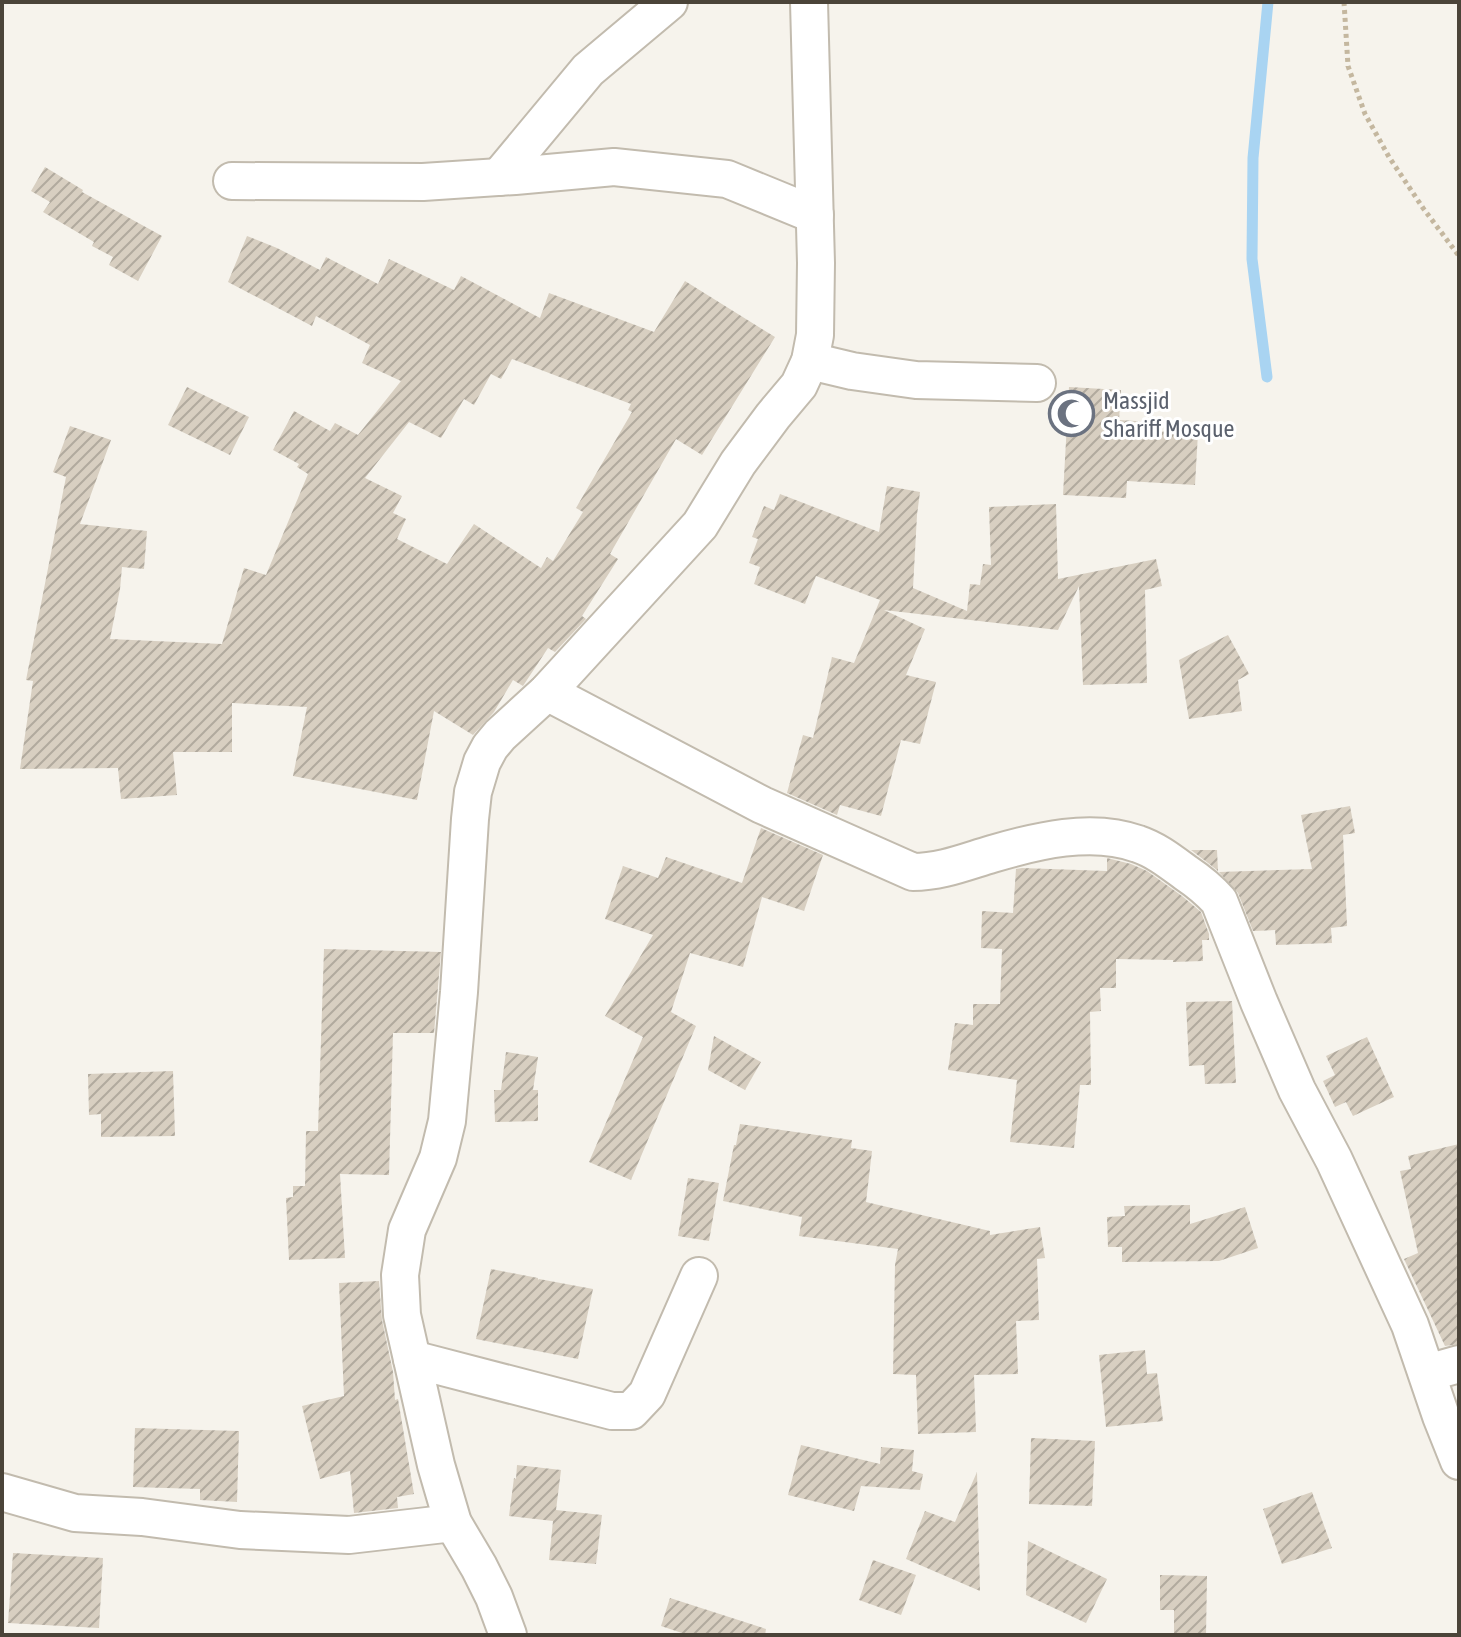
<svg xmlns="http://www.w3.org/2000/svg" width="1461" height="1637" font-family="'Asap Condensed',sans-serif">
<defs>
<pattern id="building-hatch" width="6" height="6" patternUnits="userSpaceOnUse" patternTransform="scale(2)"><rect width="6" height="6" fill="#d8cfc1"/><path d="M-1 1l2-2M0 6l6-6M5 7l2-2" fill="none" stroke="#b1aa9e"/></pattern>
</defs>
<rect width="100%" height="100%" fill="#f6f3ec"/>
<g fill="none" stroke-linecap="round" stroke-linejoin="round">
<polyline stroke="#a9d4f2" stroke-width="11" points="1267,377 1252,259 1253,158 1268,2"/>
</g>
<g fill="url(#building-hatch)" fill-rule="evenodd">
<polygon points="45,167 83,190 82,192 162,236 138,281 109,265 113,257 92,246 94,242 43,212 50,202 31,191"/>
<path d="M247,236L277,248L320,270L326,257L378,284L389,259L454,290L461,276L540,318L549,293L654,332L685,281L775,337L702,455L676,439L610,554L618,559L582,616L586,619L555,652L548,648L523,686L513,680L494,712L473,735L434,711L417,800L293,776L307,707L232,703V752H173L177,795L121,799L118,768L20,769L33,681L26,680L66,477L53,472L70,426L111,440L80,524L147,531L144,569L122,567L120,589L110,639L222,644L244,568L266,575L308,474L297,467L299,464L273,450L294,411L330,431L335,423L358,435L401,381L362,363L370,345L316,316L312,326L228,282ZM512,359L631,404L628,410L632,412L576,508L583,512L553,561L547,557L541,568L474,524L447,564L397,539L406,519L393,513L402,496L365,478L409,422L441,438L464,399L474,405L491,374L501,379Z"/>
<polygon points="187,387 249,417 230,455 168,425"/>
<polygon points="1069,387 1121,390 1119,420 1153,422 1152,431 1198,433 1195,485 1127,481 1126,498 1063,495"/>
<polygon points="887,486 920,492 917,515 913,588 967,611 970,584 980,585 983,564 991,565 989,507 1056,504 1058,579 1156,559 1162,586 1145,590 1147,683 1083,685 1079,586 1058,630 884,610 925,629 906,675 936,682 920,744 901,740 881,816 840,805 837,815 787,793 803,735 813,738 832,657 854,663 880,600 816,576 805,604 754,584 760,567 749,563 758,539 752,537 764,506 774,510 780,494 879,532"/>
<polygon points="1228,635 1249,674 1238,680 1242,711 1189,719 1179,660"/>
<polygon points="1350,806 1355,833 1343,835 1347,926 1331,928 1332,943 1276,945 1275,930 1253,931 1238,893 1219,872 1312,869 1301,815"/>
<polygon points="761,828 823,855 804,911 762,897 743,967 690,953 671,1012 696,1026 631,1180 589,1162 643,1037 605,1016 653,935 605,919 623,866 658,878 666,857 742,883"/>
<polygon points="1191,850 1217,850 1218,871 1208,863"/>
<polygon points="1107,858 1131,864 1147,871 1182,896 1201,912 1209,934 1209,940 1202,940 1203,961 1173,962 1173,960 1116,959 1116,988 1100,988 1101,1011 1090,1012 1091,1085 1080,1085 1074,1148 1010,1142 1017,1080 948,1070 955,1023 973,1025 973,1004 1000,1004 1002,949 981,948 982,911 1013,913 1016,869 1022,868 1107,871"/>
<polygon points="324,949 441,952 434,1033 393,1033 389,1175 340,1174 345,1258 289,1260 286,1198 293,1197 293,1186 305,1186 306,1131 318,1131"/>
<polygon points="1232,1001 1236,1083 1205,1084 1204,1065 1189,1066 1186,1002"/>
<polygon points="714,1036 761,1062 745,1090 708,1070"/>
<polygon points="1367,1037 1394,1097 1353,1116 1346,1102 1335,1107 1323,1081 1335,1075 1326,1056"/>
<polygon points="506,1052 538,1057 533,1090 538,1090 538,1121 495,1122 494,1090 501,1090"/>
<polygon points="173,1071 175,1136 101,1137 101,1114 89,1115 88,1074"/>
<polygon points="740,1124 852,1140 851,1148 872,1151 866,1202 990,1231 990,1235 1040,1227 1045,1258 1037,1259 1039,1320 1016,1321 1018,1374 974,1375 976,1432 918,1434 916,1375 893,1374 895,1265 898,1249 799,1236 802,1217 723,1201 734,1145 736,1145"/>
<polygon points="1459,1144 1459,1344 1445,1346 1404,1259 1418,1253 1400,1171 1411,1169 1408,1156"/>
<polygon points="688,1178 719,1183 709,1241 678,1236"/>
<polygon points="1190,1205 1190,1224 1245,1207 1258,1248 1219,1261 1122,1262 1122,1247 1108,1247 1107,1217 1125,1216 1124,1206"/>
<polygon points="491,1269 538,1278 538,1280 539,1279 593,1289 578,1359 476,1339"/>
<polygon points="379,1281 382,1320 393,1372 395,1400 398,1399 414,1494 397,1497 398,1508 354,1513 350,1471 320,1479 302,1406 344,1396 339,1283"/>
<polygon points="1145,1350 1147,1374 1157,1373 1163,1421 1106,1427 1099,1355"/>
<polygon points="135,1428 239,1431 237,1502 200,1500 200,1489 133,1487"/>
<polygon points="1031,1438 1095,1441 1092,1506 1029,1504"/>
<polygon points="801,1445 880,1464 881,1447 914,1450 912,1471 923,1474 920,1490 861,1486 854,1511 788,1495"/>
<polygon points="517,1465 561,1470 556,1510 602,1515 596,1564 549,1560 553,1521 509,1516 514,1478 516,1479"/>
<polygon points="977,1472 980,1591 906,1559 925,1511 955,1522"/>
<polygon points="1312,1492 1332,1548 1282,1564 1263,1509"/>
<polygon points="1028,1541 1107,1579 1086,1623 1026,1595"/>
<polygon points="13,1553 103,1558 99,1628 8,1623"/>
<polygon points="873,1560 916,1575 901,1615 859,1600"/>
<polygon points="1160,1575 1207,1576 1206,1635 1174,1635 1174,1610 1160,1610"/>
<polygon points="670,1598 766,1629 765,1635 688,1635 661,1626"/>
</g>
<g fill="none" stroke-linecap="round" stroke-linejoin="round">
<defs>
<g id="minor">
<polyline points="499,177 588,70 669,2"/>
<polyline points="232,181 423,182 515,176 614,167 727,179 815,215"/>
<polyline points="810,361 852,371 916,380 1037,383"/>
<path d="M547,692L762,805L913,872C941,872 965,862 992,854C1036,841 1092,827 1138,844C1156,850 1171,862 1186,873C1198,881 1209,890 1219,901L1259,1002L1297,1090L1334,1160L1410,1325L1441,1416L1459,1461"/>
<polyline points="412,1359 612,1411 631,1411 647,1394 699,1276"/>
<polyline points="1427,1373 1459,1364"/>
<polyline points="2,1492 75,1513 142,1517 240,1530 349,1535 453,1523"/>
<polyline points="508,1635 494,1597 479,1567 453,1523 436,1465 402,1315 400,1275 407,1230 438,1158 447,1121 459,992 470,819 473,792 482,762 490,747 500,735 547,692 700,525 738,463 773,416 799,385 810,361 815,335 816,263 809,2"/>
</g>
</defs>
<use href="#minor" stroke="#c2bbae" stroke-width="40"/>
<polyline stroke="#c4b79f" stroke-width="5" stroke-dasharray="4 4" stroke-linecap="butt" points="1344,2 1348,66 1365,114 1389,157 1423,208 1459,256"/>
<use href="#minor" stroke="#fff" stroke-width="36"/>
</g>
<defs>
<symbol id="mosque-ring" viewBox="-11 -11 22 22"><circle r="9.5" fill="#fff" stroke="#6b7280" stroke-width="1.5"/><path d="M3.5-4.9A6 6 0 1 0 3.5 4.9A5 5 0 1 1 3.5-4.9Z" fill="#6b7280"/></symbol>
</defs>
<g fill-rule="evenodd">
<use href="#mosque-ring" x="1046" y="388" width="51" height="51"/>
</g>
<g text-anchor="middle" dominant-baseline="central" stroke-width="6" stroke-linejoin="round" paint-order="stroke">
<g font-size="24" fill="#5b616d" stroke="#fff" text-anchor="start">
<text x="1103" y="400">Massjid<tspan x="1103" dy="28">Shariff Mosque</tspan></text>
</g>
</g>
<rect width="1461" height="1637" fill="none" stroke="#4b4439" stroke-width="8"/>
</svg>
